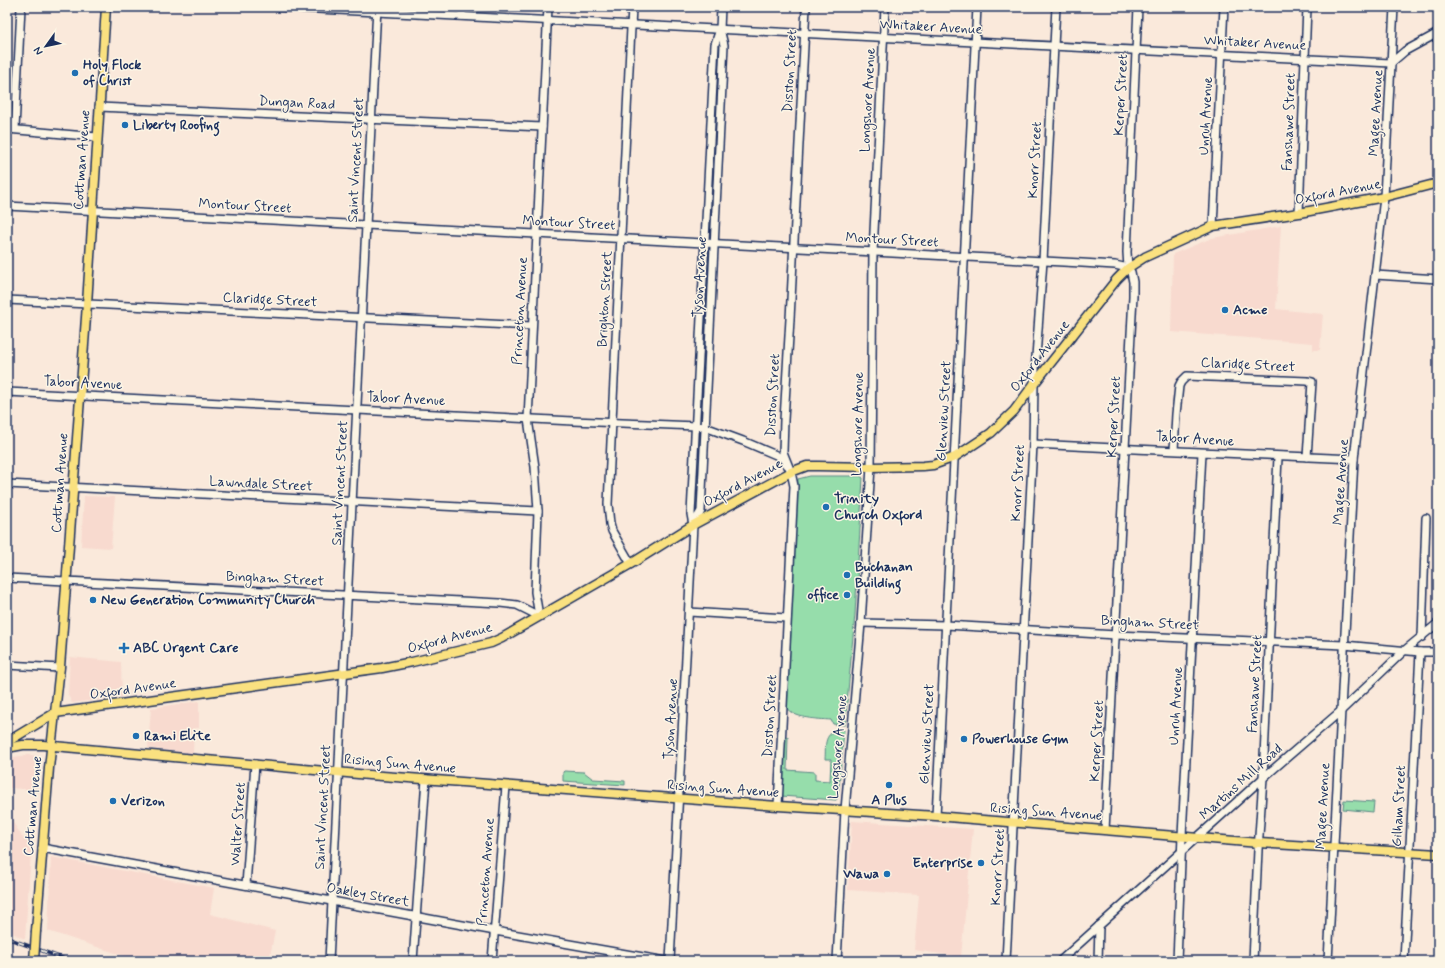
<svg xmlns="http://www.w3.org/2000/svg" width="1445" height="968" font-family="Mynerve,sans-serif">
<rect width="100%" height="100%" fill="#fae9db"/>
<filter id="ink" filterUnits="userSpaceOnUse"><feTurbulence type="fractalNoise" baseFrequency=".025" numOctaves="2"/><feDisplacementMap in="SourceGraphic" scale="8" xChannelSelector="R" yChannelSelector="G"/><feConvolveMatrix kernelMatrix="1 2 1 2 8 2 1 2 1" color-interpolation-filters="sRGB"/></filter>
<g filter="url(#ink)">
<g fill="#f8dacf">
<polygon points="1281,226 1276,309 1323,314 1320,350 1313,350 1313,343 1171,332 1173,254 1212,238"/>
<polygon points="84,496 115,497 111,548 81,546"/>
<polygon points="70,657 121,662 122,697 72,703 68,695"/>
<polygon points="199,701 199,728 194,728 193,754 148,748 151,708"/>
<polygon points="28,755 38,756 36,790 10,788 7,796 7,758"/>
<polygon points="7,813 23,838 32,838 25,939 7,931"/>
<polygon points="852,821 973,829 961,957 914,950 919,895 848,890"/>
<polygon points="51,857 214,888 210,914 275,931 269,961 140,961 48,931"/>
</g>
<g fill="#96ddab" stroke="#588684">
<path d="M810,476H860L863,478L855,614L845,725L833,724L831,720C818,719 793,719 786,707L798,479Z"/>
<path d="M838,730H844L838,798L836,800L781,796L784,736L788,737L787,770L815,772V780L830,781L831,759H825C826,746 823,734 838,730Z"/>
<polygon points="564,771 584,772 593,779 625,781 625,785 563,781 563,772"/>
<polygon points="1344,800 1374,802 1373,812 1343,809"/>
</g>
<g fill="none" stroke-linecap="round" stroke-linejoin="round">
<defs>
<g id="minor">
<polyline points="278,7 1391,63"/>
<polyline points="462,16 462,7"/>
<polyline points="1391,63 1405,51 1438,33"/>
<polyline points="99,107 542,127"/>
<polyline points="7,129 97,137"/>
<polyline points="15,129 21,7"/>
<polyline points="7,206 1082,263 1115,265 1128,268"/>
<polyline points="1299,213 1307,7"/>
<polyline points="1213,226 1224,7"/>
<polyline points="1375,275 1438,279"/>
<polyline points="7,300 532,326"/>
<polyline points="7,392 573,421 696,426 705,427 743,441 776,455 783,459 787,465"/>
<path d="M1033,444C1140,449 1247,455 1354,459"/>
<polyline points="1174,450 1176,414 1179,386 1181,382 1187,376 1307,381 1312,382 1307,457"/>
<polyline points="7,484 538,511"/>
<polyline points="693,525 701,511 724,45 720,29"/>
<polyline points="631,564 612,531 610,524 608,504 632,7"/>
<polyline points="7,578 500,603 517,605 539,616"/>
<polyline points="689,612 787,618"/>
<polyline points="539,616 535,592 538,511 535,467 528,419 548,7"/>
<polyline points="861,623 946,625 1116,635 1344,645 1420,652 1438,652"/>
<polyline points="1422,637 1426,518"/>
<polyline points="7,665 60,668"/>
<polyline points="778,806 794,486 791,472 783,452 784,420 790,319 806,7"/>
<polyline points="936,816 977,7"/>
<polyline points="1105,830 1133,296 1133,282 1131,272 1128,268 1127,252 1138,7"/>
<polyline points="42,848 495,931 666,961"/>
<polyline points="246,885 255,764"/>
<polyline points="329,961 377,7"/>
<polyline points="413,961 426,779"/>
<polyline points="492,961 506,786"/>
<polyline points="670,961 693,525 691,514 715,44 720,29 721,7"/>
<polyline points="837,961 845,810 861,623 871,467 873,252 885,7"/>
<polyline points="1006,961 1033,444 1034,384 1043,261 1056,7"/>
<polyline points="1060,961 1263,778 1342,710 1405,650 1438,623"/>
<polyline points="1098,961 1099,926"/>
<polyline points="1177,961 1182,836 1202,453"/>
<polyline points="1253,961 1258,850 1263,778 1278,457"/>
<polyline points="1328,961 1354,459 1384,197 1394,7"/>
<polyline points="1404,961 1420,652"/>
</g>
<g id="major">
<polyline points="7,742 55,713 382,668 412,662 491,643 502,638 634,562 693,525 791,472 807,466 818,466 871,467 923,466 933,465 955,457 991,433 1014,411 1034,384 1117,279 1128,268 1145,257 1213,226 1299,213 1384,197 1438,183"/>
<polyline points="7,748 23,745 43,745 369,775 778,806 936,816 1259,843 1438,854"/>
<polyline points="36,931 49,768 60,667 87,304 106,7"/>
</g>
</defs>
<use href="#minor" stroke="#1b2f5e" stroke-width="10"/>
<use href="#major" stroke="#1b2f5e" stroke-width="11"/>
<use href="#minor" stroke="#fcf5e5" stroke-width="7"/>
<use href="#major" stroke="#fae180" stroke-width="8"/>
<defs>
<polyline id="rail" points="7,938 70,961"/>
</defs>
<use href="#rail" stroke="#1b2f5e" stroke-width="3.5"/>
<use href="#rail" stroke="#fcf5e5" stroke-width="2" stroke-dasharray="6" stroke-linecap="butt"/>
<defs>
<polyline id="major-bridge" points="34,961 36,931"/>
</defs>
<use href="#major-bridge" stroke="#1b2f5e" stroke-width="11" stroke-linecap="butt"/>
<use href="#major-bridge" stroke="#fae180" stroke-width="8"/>
</g>
</g>
<g fill="#1f6fb2" stroke="#fcf5e5" stroke-width="1.5">
<circle cx="75" cy="73" r="4"/>
<circle cx="125" cy="125" r="4"/>
<circle cx="1225" cy="310" r="4"/>
<circle cx="826" cy="507" r="4"/>
<circle cx="847" cy="575" r="4"/>
<circle cx="847" cy="595" r="4"/>
<circle cx="93" cy="600" r="4"/>
<path d="M122 642h4v4h4v4h-4v4h-4v-4h-4v-4h4z"/>
<circle cx="136" cy="736" r="4"/>
<circle cx="964" cy="739" r="4"/>
<circle cx="889" cy="785" r="4"/>
<circle cx="113" cy="801" r="4"/>
<circle cx="981" cy="863" r="4"/>
<circle cx="887" cy="874" r="4"/>
</g>
<g text-anchor="middle" dominant-baseline="central" stroke-width="3" stroke-linejoin="round" paint-order="stroke">
<g font-size="14" fill="#1b2f5e" stroke="#fcf5e5">
<text transform="translate(931 27) rotate(3)">Whitaker Avenue</text>
<text transform="translate(1255 43) rotate(3)">Whitaker Avenue</text>
<text transform="translate(790 71) rotate(-87)">Disston Street</text>
<text transform="translate(1121 95) rotate(-87)">Kerper Street</text>
<text transform="translate(868 100) rotate(-87)">Longshore Avenue</text>
<text transform="translate(297 103) rotate(3)">Dungan Road</text>
<text transform="translate(1376 113) rotate(-87)">Magee Avenue</text>
<text transform="translate(1206 116) rotate(-87)">Unruh Avenue</text>
<text transform="translate(1289 122) rotate(-88)">Fanshawe Street</text>
<text transform="translate(82 160) rotate(-86)">Cottman Avenue</text>
<text transform="translate(356 160) rotate(-87)">Saint Vincent Street</text>
<text transform="translate(1035 160) rotate(-87)">Knorr Street</text>
<text transform="translate(1338 192) rotate(-11)">Oxford Avenue</text>
<text transform="translate(245 206) rotate(3)">Montour Street</text>
<text transform="translate(569 223) rotate(3)">Montour Street</text>
<text transform="translate(892 240) rotate(3)">Montour Street</text>
<text transform="translate(700 277) rotate(-87)">Tyson Avenue</text>
<text transform="translate(605 299) rotate(-87)">Brighton Street</text>
<text transform="translate(270 300) rotate(3)">Claridge Street</text>
<text transform="translate(520 311) rotate(-87)">Princeton Avenue</text>
<text transform="translate(1040 356) rotate(-52)">Oxford Avenue</text>
<text transform="translate(1248 365) rotate(3)">Claridge Street</text>
<text transform="translate(83 383) rotate(3)">Tabor Avenue</text>
<text transform="translate(773 395) rotate(-87)">Disston Street</text>
<text transform="translate(406 399) rotate(3)">Tabor Avenue</text>
<text transform="translate(944 411) rotate(-87)">Glenview Street</text>
<text transform="translate(1114 417) rotate(-87)">Kerper Street</text>
<text transform="translate(858 424) rotate(-89)">Longshore Avenue</text>
<text transform="translate(1195 439) rotate(4)">Tabor Avenue</text>
<text transform="translate(1341 482) rotate(-86)">Magee Avenue</text>
<text transform="translate(60 483) rotate(-86)">Cottman Avenue</text>
<text transform="translate(340 483) rotate(-87)">Saint Vincent Street</text>
<text transform="translate(743 483) rotate(-28)">Oxford Avenue</text>
<text transform="translate(1018 483) rotate(-87)">Knorr Street</text>
<text transform="translate(261 484) rotate(3)">Lawndale Street</text>
<text transform="translate(275 579) rotate(3)">Bingham Street</text>
<text transform="translate(1150 623) rotate(3)">Bingham Street</text>
<text transform="translate(450 638) rotate(-15)">Oxford Avenue</text>
<text transform="translate(1255 684) rotate(-87)">Fanshawe Street</text>
<text transform="translate(133 689) rotate(-8)">Oxford Avenue</text>
<text transform="translate(1176 706) rotate(-87)">Unruh Avenue</text>
<text transform="translate(770 716) rotate(-87)">Disston Street</text>
<text transform="translate(671 719) rotate(-87)">Tyson Avenue</text>
<text transform="translate(927 734) rotate(-87)">Glenview Street</text>
<text transform="translate(1097 741) rotate(-87)">Kerper Street</text>
<text transform="translate(838 747) rotate(-85)">Longshore Avenue</text>
<text transform="translate(400 764) rotate(5)">Rising Sun Avenue</text>
<text transform="translate(1241 782) rotate(-42)">Martins Mill Road</text>
<text transform="translate(723 789) rotate(4)">Rising Sun Avenue</text>
<text transform="translate(33 806) rotate(-85)">Cottman Avenue</text>
<text transform="translate(1323 806) rotate(-87)">Magee Avenue</text>
<text transform="translate(1399 806) rotate(-87)">Gilham Street</text>
<text transform="translate(323 807) rotate(-87)">Saint Vincent Street</text>
<text transform="translate(1046 812) rotate(4)">Rising Sun Avenue</text>
<text transform="translate(238 824) rotate(-86)">Walter Street</text>
<text transform="translate(998 867) rotate(-87)">Knorr Street</text>
<text transform="translate(486 872) rotate(-86)">Princeton Avenue</text>
<text transform="translate(368 895) rotate(10)">Oakley Street</text>
</g>
<g font-size="14" font-weight="bold" fill="#1b2f5e" stroke="#fcf5e5" text-anchor="start">
<text x="83" y="65">Holy Flock<tspan x="83" dy="16">of Christ</tspan></text>
<text x="133" y="125">Liberty Roofing</text>
<text x="1233" y="310">Acme</text>
<text x="834" y="499">Trinity<tspan x="834" dy="16">Church Oxford</tspan></text>
<text x="855" y="567">Buchanan<tspan x="855" dy="16">Building</tspan></text>
<text x="839" y="595" text-anchor="end">office</text>
<text x="101" y="600">New Generation Community Church</text>
<text x="133" y="648">ABC Urgent Care</text>
<text x="144" y="736">Rami Elite</text>
<text x="972" y="739">Powerhouse Gym</text>
<text x="889" y="800" text-anchor="middle">A Plus</text>
<text x="121" y="801">Verizon</text>
<text x="973" y="863" text-anchor="end">Enterprise</text>
<text x="879" y="874" text-anchor="end">Wawa</text>
</g>
</g>
<rect width="1445" height="968" fill="none" stroke="#fcf5e5" stroke-width="24"/>
<rect x="12" y="12" width="1421" height="944" fill="none" stroke="#1b2f5e" stroke-width="1.5" filter="url(#ink)"/>
<g transform="translate(46 46) rotate(237)" stroke="#fcf5e5" stroke-width="3" paint-order="stroke">
<path d="M0-3L7 15L0 10L-7 15Z" fill="#1b2f5e"/>
<text y="-6" font-size="11" font-weight="bold" text-anchor="middle" fill="#1b2f5e">N</text>
</g>
</svg>
